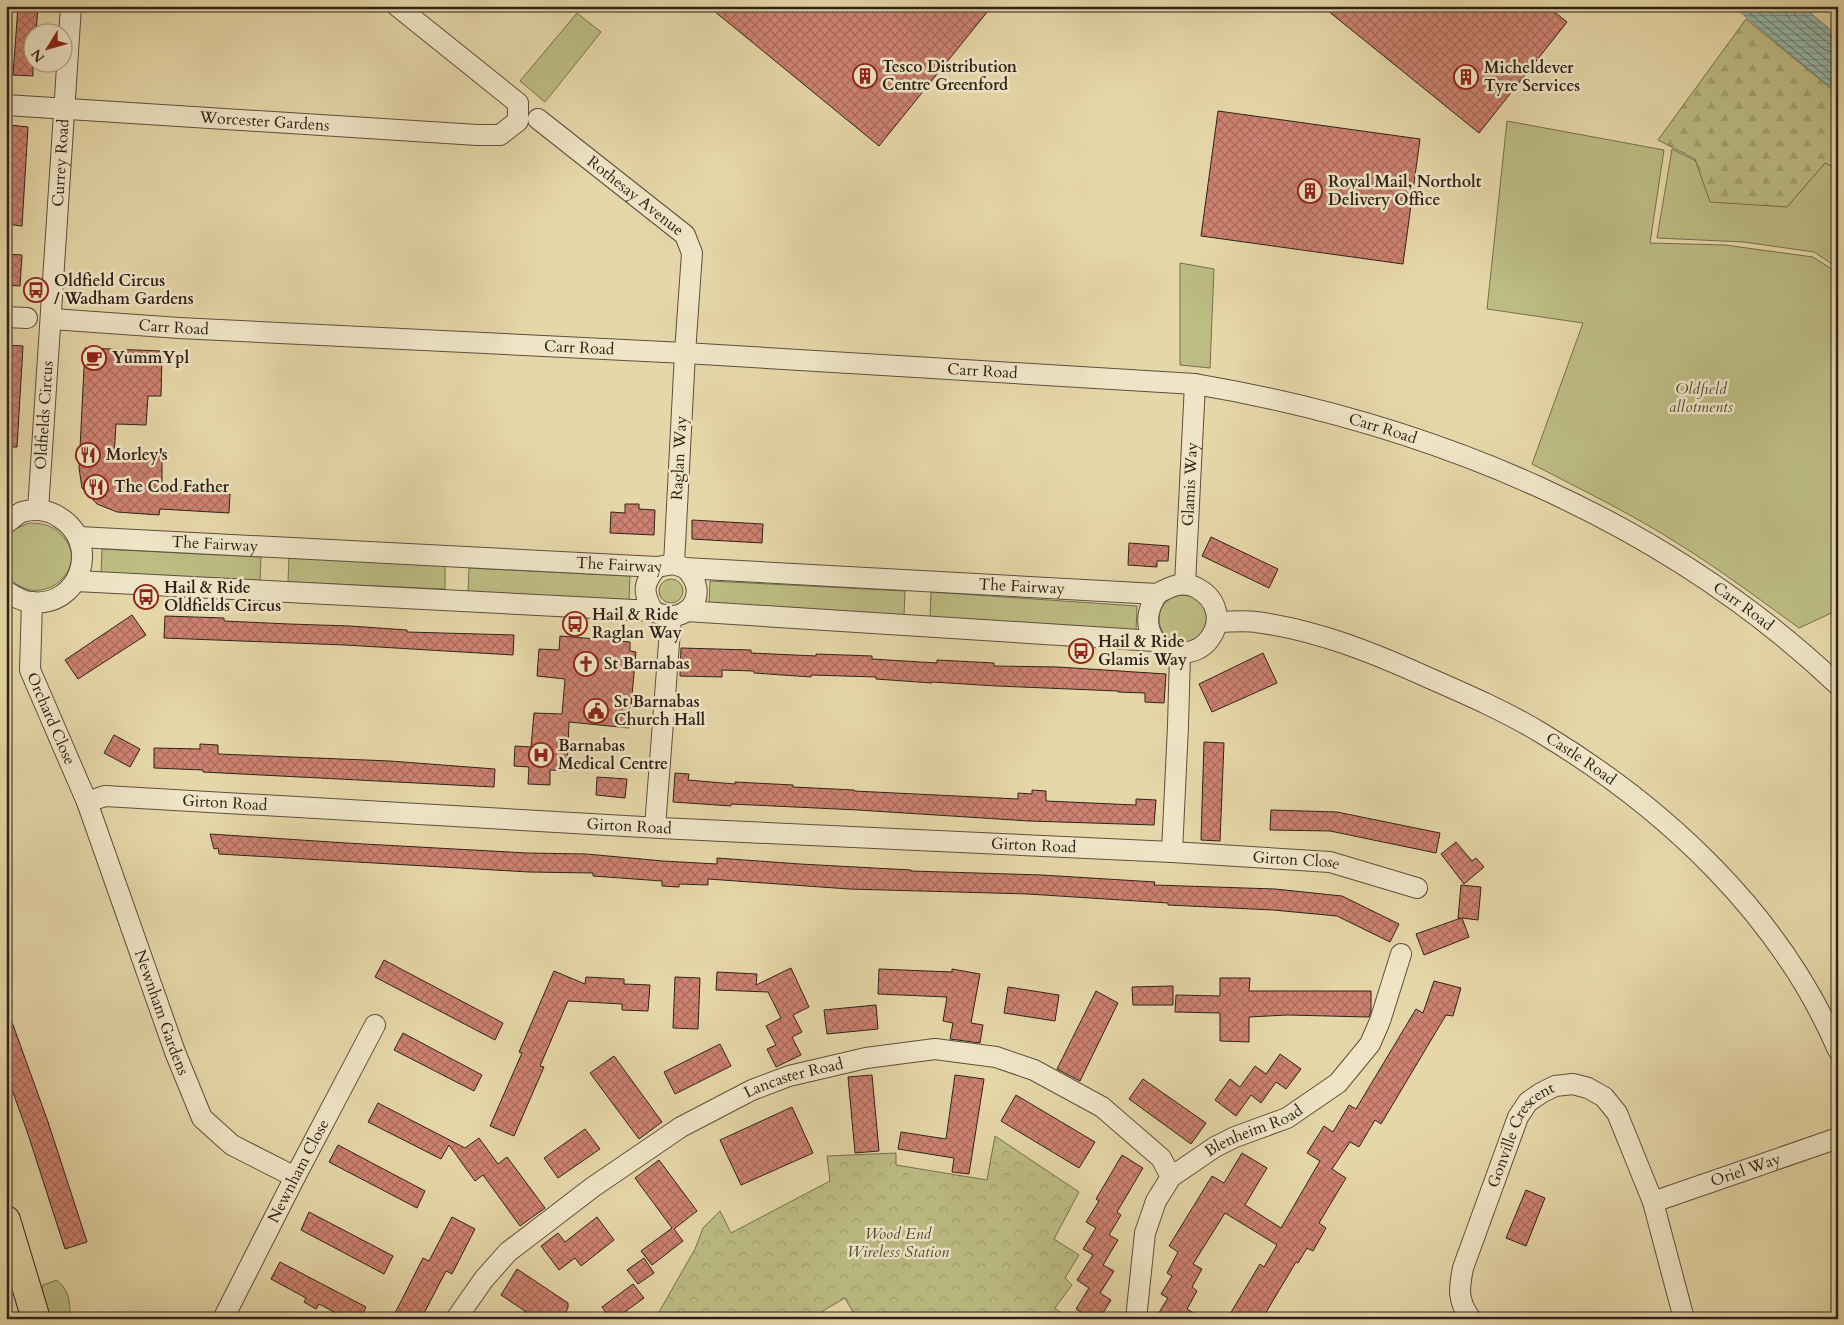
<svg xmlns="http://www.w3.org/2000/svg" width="1844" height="1325" font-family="Cardo,serif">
<defs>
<pattern id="forest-firs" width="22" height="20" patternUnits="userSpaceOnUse" patternTransform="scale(1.25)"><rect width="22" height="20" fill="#bcbc83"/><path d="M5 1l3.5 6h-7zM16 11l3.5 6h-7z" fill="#a2a171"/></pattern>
<pattern id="park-crowns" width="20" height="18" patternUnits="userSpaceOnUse" patternTransform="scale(1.25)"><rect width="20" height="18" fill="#bcbc83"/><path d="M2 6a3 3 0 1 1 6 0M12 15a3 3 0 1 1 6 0" fill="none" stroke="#a2a171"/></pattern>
<pattern id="water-rules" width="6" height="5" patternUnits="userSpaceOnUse" patternTransform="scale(1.25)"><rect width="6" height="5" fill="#96b9ab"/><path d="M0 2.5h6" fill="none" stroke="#7b968a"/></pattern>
<pattern id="building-cross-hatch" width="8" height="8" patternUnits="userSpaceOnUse" patternTransform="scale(1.25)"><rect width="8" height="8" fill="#ce8271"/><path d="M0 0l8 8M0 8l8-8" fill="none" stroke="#a86a5c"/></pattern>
</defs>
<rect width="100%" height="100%" fill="#e6d7a8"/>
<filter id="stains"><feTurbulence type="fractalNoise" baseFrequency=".004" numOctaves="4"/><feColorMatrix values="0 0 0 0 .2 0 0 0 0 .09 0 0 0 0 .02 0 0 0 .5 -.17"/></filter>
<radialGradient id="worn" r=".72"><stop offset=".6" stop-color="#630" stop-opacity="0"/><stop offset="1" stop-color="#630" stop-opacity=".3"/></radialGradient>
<g fill="#bcbc83" stroke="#766f4e">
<polygon points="577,13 601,32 545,102 520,81"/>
<path d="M1507,121L1664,150L1650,243L1725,245L1813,257L1838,273V610L1799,628C1759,599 1719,569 1677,543C1630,513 1580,489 1532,464L1583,323L1487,309Z"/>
<polygon points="1672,149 1787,207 1825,163 1838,169 1838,268 1814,252 1744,242 1657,238"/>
<polygon points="1180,263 1214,269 1210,368 1180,365"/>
<path d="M29,523C45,523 55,526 65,539C87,568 48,604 18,585C13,582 8,577 6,571C4,562 6,550 6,540L15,529Z"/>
<polygon points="102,549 261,557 260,581 101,573"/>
<polygon points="289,556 445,564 445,589 288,582"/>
<polygon points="469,568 630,576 629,600 468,592"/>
<circle cx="671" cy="591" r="12"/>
<polygon points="710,581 905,591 904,615 709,604"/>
<polygon points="931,592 1137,606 1136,631 930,617"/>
<circle cx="1183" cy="619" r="24"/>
<path d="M57,1280C70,1293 70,1301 70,1319H48L41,1300L43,1285Z"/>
</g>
<polygon fill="url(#forest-firs)" stroke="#766f4e" points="1746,19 1838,94 1838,169 1825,163 1787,207 1710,202 1695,159 1658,140"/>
<polygon fill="url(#park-crowns)" stroke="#766f4e" points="995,1136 1079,1192 1054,1239 1079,1255 1065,1278 1072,1285 1055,1308 1067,1317 1066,1319 857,1319 845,1298 809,1319 655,1319 695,1249 703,1228 720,1211 731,1233 830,1181 827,1156 896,1153 896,1165 987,1180"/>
<polygon fill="url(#water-rules)" stroke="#6d7d71" points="1733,6 1802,6 1838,36 1838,108 1831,88"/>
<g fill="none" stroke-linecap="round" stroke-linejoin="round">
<g stroke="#626e62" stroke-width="1">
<polyline points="1741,6 1822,73 1835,85 1838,95"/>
<polyline points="1751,6 1838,79"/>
<polyline points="1762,6 1838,69"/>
<polyline points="1785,6 1786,14 1792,22 1825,50 1838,53"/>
<polyline points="1793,6 1793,12 1797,17 1829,44 1838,46"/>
<polyline points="1799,6 1801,12 1833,39 1838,40"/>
</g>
</g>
<g fill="url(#building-cross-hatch)" stroke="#2f2219">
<polygon points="18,6 38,6 36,32 32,32 33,76 13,75"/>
<polygon points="708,6 992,6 879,146"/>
<polygon points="1322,6 1547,6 1567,22 1479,133"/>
<polygon points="1218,111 1420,139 1403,264 1201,236"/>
<polygon points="10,125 28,127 22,226 6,224 6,168"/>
<polygon points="7,254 22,255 20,286 6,285"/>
<polygon points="6,345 23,346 17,447 6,447"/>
<polygon points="85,348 162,351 161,396 148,396 146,425 116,424 114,458 140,462 143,453 162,456 162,488 188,490 188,482 217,484 216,493 230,494 229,513 160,509 159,515 117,512 97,504 82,488 79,468"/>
<polygon points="625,504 639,504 639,509 655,510 654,535 610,533 611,512 625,513"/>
<polygon points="692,520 763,524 762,543 692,539"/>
<polygon points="1211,537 1278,569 1269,588 1202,556"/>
<polygon points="1129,543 1169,546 1168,561 1157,561 1157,567 1128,565"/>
<polygon points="132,615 146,635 78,679 65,660"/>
<polygon points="165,616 224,618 224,621 289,624 350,626 407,630 407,632 514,635 513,655 345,645 164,638"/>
<polygon points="560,636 630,642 630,651 636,652 629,728 569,722 567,771 550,770 550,785 528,784 529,767 514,766 515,746 531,747 534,713 562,714 565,679 537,676 539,649 559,650"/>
<polygon points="681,648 751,650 751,653 816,656 816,654 872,656 872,659 937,663 937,660 994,663 994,666 1058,667 1166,674 1164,703 1145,702 1145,693 1118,692 1118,691 997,686 932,682 932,683 876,679 876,677 811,675 811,677 754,673 754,671 722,670 722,677 680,676"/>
<polygon points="1263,653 1277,683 1212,712 1199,684"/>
<polygon points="114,735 140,749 130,767 104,753"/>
<polygon points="1204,742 1224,743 1220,841 1201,840"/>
<polygon points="200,744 218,745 218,754 390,761 495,769 494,787 203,772 203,770 154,768 154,748 200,749"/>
<polygon points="675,773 689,774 688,780 735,784 735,782 793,785 793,787 854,790 854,791 1018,799 1018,793 1032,794 1032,790 1046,791 1046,801 1136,805 1136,799 1156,800 1154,825 1029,821 858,810 731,804 731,806 673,802"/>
<polygon points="597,777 627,779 625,798 596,795"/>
<polygon points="1271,810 1337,812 1440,833 1436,853 1330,831 1270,830"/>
<polygon points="210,834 346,843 527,853 586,854 663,861 717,864 717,858 800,864 911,870 911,871 1042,875 1155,882 1154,885 1275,889 1342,896 1399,924 1390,942 1337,916 1273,910 1168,905 1168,903 1028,894 849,889 708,879 708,885 679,884 679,887 662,886 662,881 593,876 593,873 529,872 219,854 218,848 214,849"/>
<polygon points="1456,842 1472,861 1476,858 1484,867 1464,884 1441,854"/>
<polygon points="1461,885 1481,887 1478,920 1462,918 1469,937 1424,955 1416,934 1461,918 1458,918"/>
<polygon points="384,960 503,1023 495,1040 375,977"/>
<polygon points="791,968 809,1007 793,1015 802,1032 792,1037 801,1055 776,1067 767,1049 776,1045 766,1026 781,1018 768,992 716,990 717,972 757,974 756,985"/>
<polygon points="879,969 952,972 952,969 980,974 971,1023 983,1025 980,1043 950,1039 953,1023 943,1021 947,997 878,994"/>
<polygon points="554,971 585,984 586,977 624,979 624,984 650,985 648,1011 622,1010 622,1004 568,1001 540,1066 544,1067 514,1136 490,1126 522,1053 519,1052"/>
<polygon points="675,977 700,978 698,1029 673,1028"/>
<polygon points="1220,978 1250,978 1249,991 1371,991 1371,1011 1369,1017 1287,1015 1249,1017 1249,1042 1220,1041 1220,1013 1175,1012 1176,995 1220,996"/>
<polygon points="1434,981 1461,988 1453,1016 1446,1015 1381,1124 1375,1120 1359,1147 1350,1142 1332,1169 1346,1178 1319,1223 1326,1228 1313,1251 1307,1248 1298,1263 1296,1262 1262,1319 1227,1319 1260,1264 1264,1267 1277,1245 1225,1213 1193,1264 1202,1269 1192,1287 1197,1291 1187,1309 1204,1319 1155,1319 1168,1298 1161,1294 1172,1276 1167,1273 1178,1252 1169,1246 1212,1176 1224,1183 1242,1153 1267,1168 1245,1205 1281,1228 1320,1161 1307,1153 1324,1126 1333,1132 1349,1105 1356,1109 1416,1009 1423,1013"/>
<polygon points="1173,986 1173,1005 1133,1005 1132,987"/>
<polygon points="1008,987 1059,995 1055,1021 1004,1013"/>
<polygon points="1096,991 1118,1003 1080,1081 1057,1069"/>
<polygon points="876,1005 878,1029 827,1034 824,1010"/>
<polygon points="6,1011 8,1011 48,1122 87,1242 65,1249 28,1134 6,1073"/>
<polygon points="403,1033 482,1075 474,1091 394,1050"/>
<polygon points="720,1044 731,1066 675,1094 664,1072"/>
<polygon points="1280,1054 1301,1069 1286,1089 1276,1082 1261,1103 1251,1095 1236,1116 1215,1100 1230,1079 1240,1087 1255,1066 1266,1074"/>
<polygon points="614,1056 662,1122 639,1139 590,1073"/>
<polygon points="872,1075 879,1151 855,1153 848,1077"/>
<polygon points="955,1075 984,1079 969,1174 952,1172 954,1158 898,1149 901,1132 946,1139"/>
<polygon points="1143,1079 1206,1123 1191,1144 1129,1099"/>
<polygon points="1016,1095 1095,1142 1079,1168 1001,1121"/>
<polygon points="378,1103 465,1148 479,1138 498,1164 507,1157 545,1208 520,1226 483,1175 475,1181 449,1145 441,1159 368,1122"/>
<polygon points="792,1107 813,1153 741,1185 720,1140"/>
<polygon points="585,1129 600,1149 558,1178 544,1158"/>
<polygon points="338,1145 425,1191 417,1208 329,1162"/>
<polygon points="1122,1155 1143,1168 1117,1212 1121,1215 1109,1235 1118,1240 1103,1265 1114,1271 1100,1293 1111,1300 1099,1319 1092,1319 1076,1309 1089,1288 1077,1280 1093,1255 1083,1249 1096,1228 1086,1222 1099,1201 1096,1199"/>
<polygon points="659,1160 697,1211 674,1229 683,1241 652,1265 641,1251 672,1228 635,1178"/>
<polygon points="1526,1190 1545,1198 1526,1246 1506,1238"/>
<polygon points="309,1212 393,1256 384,1274 301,1230"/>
<polygon points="452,1217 475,1229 452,1274 446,1271 421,1319 392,1319 423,1258 429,1261"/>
<polygon points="597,1217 614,1240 581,1266 575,1258 559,1270 541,1246 558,1233 565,1242"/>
<polygon points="644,1258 654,1273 638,1284 627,1270"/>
<polygon points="280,1262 366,1307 360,1319 347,1319 319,1304 316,1309 304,1302 306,1298 271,1279"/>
<polygon points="517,1269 568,1303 568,1308 562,1319 537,1319 501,1295"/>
<polygon points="633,1284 644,1298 615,1319 611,1319 602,1307"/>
</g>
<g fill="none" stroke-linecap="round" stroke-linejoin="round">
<defs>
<g id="minor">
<path id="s1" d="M6,105L477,135H500L518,121V103L397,6"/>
<path id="s2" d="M538,119L685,235L692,253L685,353L674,564"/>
<polyline points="6,317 27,318"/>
<path id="s3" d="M52,319L179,328L685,353L1195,384C1431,424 1663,519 1838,685"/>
<path id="s4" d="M38,510L71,6"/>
<path d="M6,523C11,520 17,514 22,512C34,508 49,510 59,517C103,544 79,609 30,602C21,601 14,596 6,591"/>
<path id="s5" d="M79,537L657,567L674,564L685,568L1157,594C1169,587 1183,580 1197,588C1243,613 1200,679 1155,641L686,611"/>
<path d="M76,581L653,611C686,629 713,594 685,568"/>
<path id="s6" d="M1185,584L1195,384"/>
<path id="s7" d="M32,602L30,670L87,802L175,1052L202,1118L232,1145L295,1177"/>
<path d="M653,611C642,592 643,583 657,567"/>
<path id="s8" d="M1217,622C1230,622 1244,620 1256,622C1317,630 1374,653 1429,678C1468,695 1507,712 1543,734C1667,809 1780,915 1838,1050"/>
<path d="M1155,641C1144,625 1147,610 1157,594"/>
<path id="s9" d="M87,802L105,796L660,828L1172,852L1330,862L1417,888"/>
<polyline points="655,827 671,617"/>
<polyline points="1172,852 1178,726 1180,654"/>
<path id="s10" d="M1653,1202L1838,1138"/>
<path id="s11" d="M223,1319L295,1177L375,1025"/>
<path id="s12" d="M456,1319L484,1279L508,1252L593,1187L681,1127L752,1090L789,1076L866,1058L935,1049L996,1057L1034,1070L1102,1107L1161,1158L1171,1177"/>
<path id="s13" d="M1136,1319L1145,1233L1156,1201L1171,1177L1215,1147L1235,1137L1287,1118L1338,1083L1370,1044L1380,1021L1401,954"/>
<path id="s14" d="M1471,1319C1457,1301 1459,1288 1463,1268L1518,1117L1528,1102L1541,1093L1555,1086L1573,1084L1588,1088L1604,1097L1617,1113L1653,1202L1683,1315L1682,1319"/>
</g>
<polyline id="primary" points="6,1220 36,1319"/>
</defs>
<use href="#minor" stroke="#5d4f3d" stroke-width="22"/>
<use href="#primary" stroke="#2f2219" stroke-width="30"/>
<use href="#minor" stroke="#efe5c6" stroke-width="20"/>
<use href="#primary" stroke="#e6d7a8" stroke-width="28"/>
</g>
<defs>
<symbol id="building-ring" viewBox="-11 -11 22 22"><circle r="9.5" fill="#efe5c6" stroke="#8f2418" stroke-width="1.5"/><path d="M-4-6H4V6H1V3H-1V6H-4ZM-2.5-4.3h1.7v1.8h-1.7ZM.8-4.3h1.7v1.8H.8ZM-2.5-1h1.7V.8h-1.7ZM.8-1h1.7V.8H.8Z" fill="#8f2418"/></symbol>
<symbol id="bus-ring" viewBox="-11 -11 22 22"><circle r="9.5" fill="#efe5c6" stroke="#8f2418" stroke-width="1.5"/><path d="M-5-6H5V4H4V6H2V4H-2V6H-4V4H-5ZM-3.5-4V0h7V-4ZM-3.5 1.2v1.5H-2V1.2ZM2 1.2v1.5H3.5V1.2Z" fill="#8f2418"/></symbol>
<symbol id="cafe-ring" viewBox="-11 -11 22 22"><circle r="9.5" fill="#efe5c6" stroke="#8f2418" stroke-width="1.5"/><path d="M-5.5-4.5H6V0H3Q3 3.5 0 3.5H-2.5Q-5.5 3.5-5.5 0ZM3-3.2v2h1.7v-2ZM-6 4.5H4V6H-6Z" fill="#8f2418"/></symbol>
<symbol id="restaurant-ring" viewBox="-11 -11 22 22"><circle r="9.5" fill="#efe5c6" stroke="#8f2418" stroke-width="1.5"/><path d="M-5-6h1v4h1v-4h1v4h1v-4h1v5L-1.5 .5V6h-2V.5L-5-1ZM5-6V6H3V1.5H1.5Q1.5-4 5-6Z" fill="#8f2418"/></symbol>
<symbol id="church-ring" viewBox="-11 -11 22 22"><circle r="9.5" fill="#efe5c6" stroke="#8f2418" stroke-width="1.5"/><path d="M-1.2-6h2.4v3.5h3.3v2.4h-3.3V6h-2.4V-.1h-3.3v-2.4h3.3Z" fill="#8f2418"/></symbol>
<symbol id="civic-ring" viewBox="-11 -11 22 22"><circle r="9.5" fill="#efe5c6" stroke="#8f2418" stroke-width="1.5"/><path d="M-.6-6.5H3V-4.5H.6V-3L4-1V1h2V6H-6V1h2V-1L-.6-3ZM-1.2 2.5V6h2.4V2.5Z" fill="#8f2418"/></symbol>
<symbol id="hospital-ring" viewBox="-11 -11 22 22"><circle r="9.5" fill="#efe5c6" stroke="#8f2418" stroke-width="1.5"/><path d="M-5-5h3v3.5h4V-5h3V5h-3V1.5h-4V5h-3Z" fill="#8f2418"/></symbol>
</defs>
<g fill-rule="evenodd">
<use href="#building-ring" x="851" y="62" width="28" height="28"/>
<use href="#building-ring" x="1452" y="63" width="28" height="28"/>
<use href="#building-ring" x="1296" y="177" width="28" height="28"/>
<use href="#bus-ring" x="22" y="276" width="28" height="28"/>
<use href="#cafe-ring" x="80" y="344" width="28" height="28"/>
<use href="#restaurant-ring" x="74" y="441" width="28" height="28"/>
<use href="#restaurant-ring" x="82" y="473" width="28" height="28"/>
<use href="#bus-ring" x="132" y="583" width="28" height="28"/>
<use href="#bus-ring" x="561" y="610" width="28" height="28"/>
<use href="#bus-ring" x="1067" y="637" width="28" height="28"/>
<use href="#church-ring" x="572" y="650" width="28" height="28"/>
<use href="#civic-ring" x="582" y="697" width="28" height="28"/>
<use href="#hospital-ring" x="527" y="741" width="28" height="28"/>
</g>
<g text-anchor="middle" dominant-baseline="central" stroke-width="5" stroke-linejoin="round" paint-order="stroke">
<g font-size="16" font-weight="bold" fill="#2f2219" stroke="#efe5c6" text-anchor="start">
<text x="882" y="67">Tesco Distribution<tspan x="882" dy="18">Centre Greenford</tspan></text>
<text x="1484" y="68">Micheldever<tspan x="1484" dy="18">Tyre Services</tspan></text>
<text x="1328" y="182">Royal Mail, Northolt<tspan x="1328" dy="18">Delivery Office</tspan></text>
<text x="54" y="281">Oldfield Circus<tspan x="54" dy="18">/ Wadham Gardens</tspan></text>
<text x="112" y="358">YummYpl</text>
<text x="106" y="455">Morley's</text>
<text x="114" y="487">The Cod Father</text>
<text x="164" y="588">Hail &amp; Ride<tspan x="164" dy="18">Oldfields Circus</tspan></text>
<text x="592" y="615">Hail &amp; Ride<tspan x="592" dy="18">Raglan Way</tspan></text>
<text x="1098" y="642">Hail &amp; Ride<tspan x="1098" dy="18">Glamis Way</tspan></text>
<text x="604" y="664">St Barnabas</text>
<text x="614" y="702">St Barnabas<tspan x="614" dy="18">Church Hall</tspan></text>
<text x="558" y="746">Barnabas<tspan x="558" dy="18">Medical Centre</tspan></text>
</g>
<g font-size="16" fill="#2f2219" stroke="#efe5c6">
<text stroke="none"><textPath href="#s1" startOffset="259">Worcester Gardens</textPath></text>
<text stroke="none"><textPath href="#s4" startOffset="348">Currey Road</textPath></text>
<text stroke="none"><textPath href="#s2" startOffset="124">Rothesay Avenue</textPath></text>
<text stroke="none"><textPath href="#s3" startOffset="122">Carr Road</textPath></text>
<text stroke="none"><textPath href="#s3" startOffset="528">Carr Road</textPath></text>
<text stroke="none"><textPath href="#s3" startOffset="932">Carr Road</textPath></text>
<text stroke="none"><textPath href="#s4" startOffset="95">Oldfields Circus</textPath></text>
<text stroke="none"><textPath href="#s3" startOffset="1338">Carr Road</textPath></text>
<text transform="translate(679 458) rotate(-87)">Raglan Way</text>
<text stroke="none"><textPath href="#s6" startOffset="100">Glamis Way</textPath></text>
<text stroke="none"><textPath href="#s5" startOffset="136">The Fairway</textPath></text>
<text stroke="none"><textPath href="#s5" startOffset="541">The Fairway</textPath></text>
<text stroke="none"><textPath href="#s5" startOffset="945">The Fairway</textPath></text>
<text stroke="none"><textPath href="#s3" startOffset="1742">Carr Road</textPath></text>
<text stroke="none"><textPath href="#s7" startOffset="121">Orchard Close</textPath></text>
<text stroke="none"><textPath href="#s8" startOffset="394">Castle Road</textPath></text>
<text stroke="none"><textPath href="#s9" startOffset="139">Girton Road</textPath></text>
<text stroke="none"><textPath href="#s9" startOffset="544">Girton Road</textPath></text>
<text stroke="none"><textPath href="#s9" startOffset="949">Girton Road</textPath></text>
<text stroke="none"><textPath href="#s9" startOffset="1212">Girton Close</textPath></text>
<text stroke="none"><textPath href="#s7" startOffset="435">Newnham Gardens</textPath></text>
<text stroke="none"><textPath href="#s12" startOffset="422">Lancaster Road</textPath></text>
<text stroke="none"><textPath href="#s13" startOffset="244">Blenheim Road</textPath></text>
<text stroke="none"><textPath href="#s14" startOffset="201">Gonville Crescent</textPath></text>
<text stroke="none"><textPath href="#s10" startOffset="98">Oriel Way</textPath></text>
<text stroke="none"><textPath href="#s11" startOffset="166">Newnham Close</textPath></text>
</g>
<g font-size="16" font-style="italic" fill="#524834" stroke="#efe5c6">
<text x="1701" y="389">Oldfield<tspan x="1701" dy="18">allotments</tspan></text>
<text x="898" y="1234">Wood End<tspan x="898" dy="18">Wireless Station</tspan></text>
</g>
</g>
<rect width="1844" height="1325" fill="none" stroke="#e6d7a8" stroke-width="25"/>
<rect x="8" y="8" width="1829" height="1310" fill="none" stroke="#2f2219" stroke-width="2.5"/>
<rect x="12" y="12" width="1819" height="1300" fill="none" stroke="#2f2219"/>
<g transform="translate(48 48) rotate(233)"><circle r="24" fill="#efe5c6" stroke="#a29781"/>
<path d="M0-4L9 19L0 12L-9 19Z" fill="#8f2418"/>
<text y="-8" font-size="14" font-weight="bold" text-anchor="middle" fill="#2f2219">N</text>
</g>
<rect width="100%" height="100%" filter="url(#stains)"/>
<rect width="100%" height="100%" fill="url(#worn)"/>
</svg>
